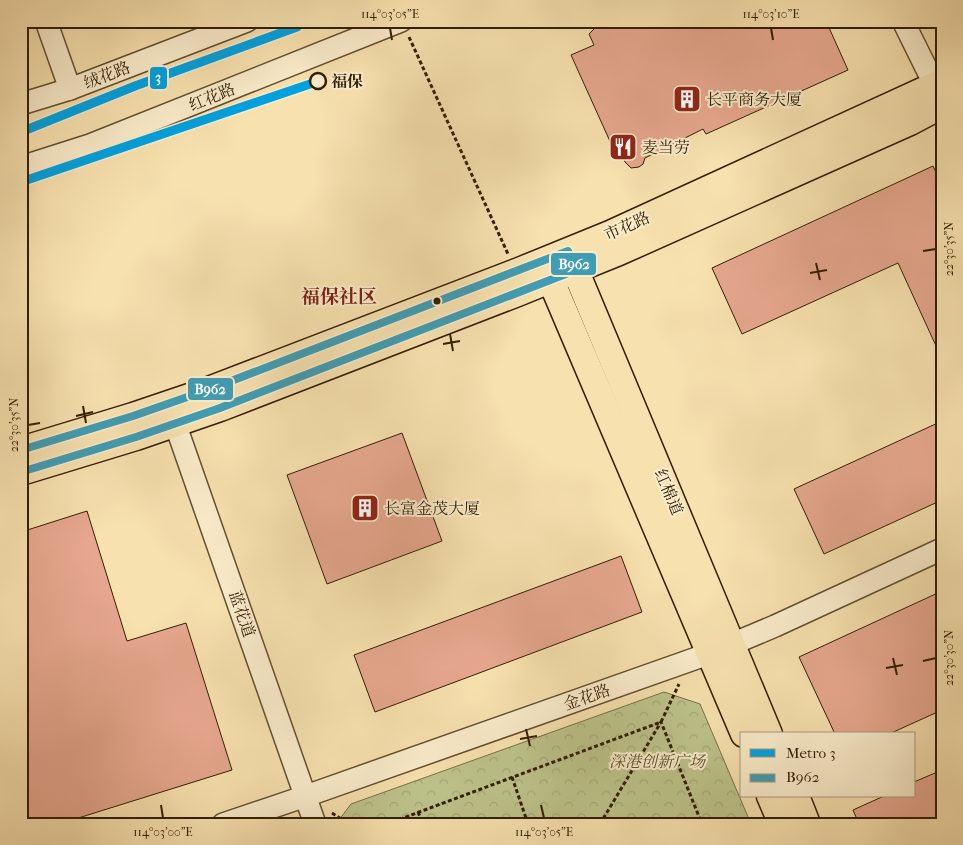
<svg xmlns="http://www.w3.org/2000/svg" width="963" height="845" font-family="'IM FELL French Canon','Noto Serif SC',serif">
<defs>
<pattern id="park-crowns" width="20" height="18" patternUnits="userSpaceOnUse" patternTransform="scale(1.25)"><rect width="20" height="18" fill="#bdc38b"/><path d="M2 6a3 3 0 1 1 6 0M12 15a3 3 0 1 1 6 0" fill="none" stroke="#a3a776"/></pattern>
</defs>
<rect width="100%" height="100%" fill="#f7e1af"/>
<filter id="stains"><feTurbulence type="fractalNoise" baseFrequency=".004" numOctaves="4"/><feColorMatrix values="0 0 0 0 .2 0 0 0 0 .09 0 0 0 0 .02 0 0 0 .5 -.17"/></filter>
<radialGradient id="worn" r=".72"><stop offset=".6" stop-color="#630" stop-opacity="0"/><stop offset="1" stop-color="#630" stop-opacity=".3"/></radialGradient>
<polygon fill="url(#park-crowns)" stroke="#777047" points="664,692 700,704 751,824 336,824 351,804"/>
<g fill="#e6a78e" stroke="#311e03">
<polygon points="602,21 826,21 848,70 706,134 703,129 645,158 643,164 639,167 631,168 625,162 618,146 613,148 571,55 594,45 589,34"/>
<polygon points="933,166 942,185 942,359 898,263 742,334 712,268"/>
<polygon points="942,421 942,500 824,554 794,489"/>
<polygon points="402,433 442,541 327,584 287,475"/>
<polygon points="87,511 127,641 186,623 232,770 59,824 21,824 21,532"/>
<polygon points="621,556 642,612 375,712 354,655"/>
<polygon points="942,591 942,710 889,734 835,734 799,657"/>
<polygon points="942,770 942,824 859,824 853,810 884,796 914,796 914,782"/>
</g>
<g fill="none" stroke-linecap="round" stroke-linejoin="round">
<defs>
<g id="minor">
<polyline points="46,21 70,89"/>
<polyline points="903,21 942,100"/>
<polyline points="21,104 70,89 247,21"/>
<polyline points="21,167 90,145 401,21"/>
<polyline points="170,409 315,824"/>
<polyline points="223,824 306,796 711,653 775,626 942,549"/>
</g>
<g id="major">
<polyline points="569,255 769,734"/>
<polyline points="544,264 744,734"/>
<polyline points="21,450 133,416 201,393 519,271 610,234 942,82"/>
<polyline points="21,472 136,437 220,408 515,294 619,252 910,122 942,105"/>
<polyline points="770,796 782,824"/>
<polyline points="796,796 807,824"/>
</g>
</defs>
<use href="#minor" stroke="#624f2e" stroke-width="24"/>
<use href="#major" stroke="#311e03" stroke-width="29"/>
<g stroke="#311e03" stroke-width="3" stroke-dasharray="4 2.5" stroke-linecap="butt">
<polyline points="409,37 508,254"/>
<polyline points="512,777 528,824"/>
<polyline points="418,812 423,824"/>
<polyline points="332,813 349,824"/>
<polyline points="387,824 661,722 679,684"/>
<path d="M557,824C569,817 582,818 594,824"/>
<polyline points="600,824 661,722 702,824"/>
</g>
<use href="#minor" stroke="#faeccb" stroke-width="21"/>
<use href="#major" stroke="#f7e1af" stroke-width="26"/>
<defs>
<polyline id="bus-1" points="21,450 133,416 213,388 568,251 576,270 220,408 136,437 21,472"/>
</defs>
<use href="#bus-1" stroke="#faeccb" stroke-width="11"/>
<use href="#bus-1" stroke="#409db3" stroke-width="8"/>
<defs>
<g id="metro-1">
<polyline points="21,132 135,86 297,27"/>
<polyline points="21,182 319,81"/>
</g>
</defs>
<use href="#metro-1" stroke="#faeccb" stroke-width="12"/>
<use href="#metro-1" stroke="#00a2e1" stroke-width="9"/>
</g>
<path fill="none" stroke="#311e03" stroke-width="2" d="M390,28L392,40M771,28L773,40M923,251L936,249M816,263L820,280M810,273L827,270M450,334L453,351M443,344L460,341M83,406L86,423M76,416L93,412M28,425L40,423M893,658L897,675M923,661L936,658M886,668L903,665M526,729L530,746M520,739L537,736M161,805L163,818M541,805L544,818"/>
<defs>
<symbol id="building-square" viewBox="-11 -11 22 22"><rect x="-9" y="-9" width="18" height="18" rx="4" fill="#8f2418" stroke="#faeccb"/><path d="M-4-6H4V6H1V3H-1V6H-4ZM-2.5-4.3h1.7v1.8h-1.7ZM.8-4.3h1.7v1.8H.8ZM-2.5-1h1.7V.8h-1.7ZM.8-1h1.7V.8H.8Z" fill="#fff"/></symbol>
<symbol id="restaurant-square" viewBox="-11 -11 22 22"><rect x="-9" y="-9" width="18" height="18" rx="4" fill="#8f2418" stroke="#faeccb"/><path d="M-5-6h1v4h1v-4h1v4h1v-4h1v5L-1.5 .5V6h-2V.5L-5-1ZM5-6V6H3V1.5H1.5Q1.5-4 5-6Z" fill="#fff"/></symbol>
</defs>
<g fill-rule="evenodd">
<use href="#building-square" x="671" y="83" width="32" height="32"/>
<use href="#restaurant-square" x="607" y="131" width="32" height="32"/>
<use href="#building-square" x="349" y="492" width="32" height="32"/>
</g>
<circle fill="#faeccb" stroke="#311e03" stroke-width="2.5" cx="318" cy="81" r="8"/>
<circle fill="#311e03" stroke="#faeccb" stroke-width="2" cx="437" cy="301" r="4.5"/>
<g text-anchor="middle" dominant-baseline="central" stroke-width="4" stroke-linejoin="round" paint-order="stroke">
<g font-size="16" fill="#311e03" stroke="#faeccb">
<text transform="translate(107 75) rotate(-21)">绒花路</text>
<text transform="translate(212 97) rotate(-22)">红花路</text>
<text transform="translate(627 226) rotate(-24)">市花路</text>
<text transform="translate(669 492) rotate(67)">红棉道</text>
<text transform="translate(242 614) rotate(71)">蓝花道</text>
<text transform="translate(587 697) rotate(-19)">金花路</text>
</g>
<g font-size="16" font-weight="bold" fill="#311e03" stroke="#faeccb" text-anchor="start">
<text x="331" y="81">福保</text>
</g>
<g font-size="16" fill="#311e03" stroke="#faeccb" text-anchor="start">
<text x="706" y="99">长平商务大厦</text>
<text x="642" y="147">麦当劳</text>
<text x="384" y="508">长富金茂大厦</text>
</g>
<g font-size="16" font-style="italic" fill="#5b502c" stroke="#faeccb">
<text x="657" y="761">深港创新广场</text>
</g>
<g font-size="19" font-weight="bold" fill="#7a1f14" stroke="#faeccb">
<text x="339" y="297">福保社区</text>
</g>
</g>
<g stroke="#faeccb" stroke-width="2">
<rect x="149" y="66" width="19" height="24" rx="5" fill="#00a2e1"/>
<rect x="550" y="252" width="47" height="24" rx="5" fill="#409db3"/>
<rect x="187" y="377" width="47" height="24" rx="5" fill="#409db3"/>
</g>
<g font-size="14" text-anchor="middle" font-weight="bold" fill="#fff">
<text x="158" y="82">3</text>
<text x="574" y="269">B962</text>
<text x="210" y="394">B962</text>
</g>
<rect width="963" height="845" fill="none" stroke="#f7e1af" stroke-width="55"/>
<rect x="740" y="732" width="175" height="65" fill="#faeccb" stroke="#aa9a7b"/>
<rect x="750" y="749" width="25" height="8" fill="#00a2e1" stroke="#aa9a7b"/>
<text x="786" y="758" font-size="15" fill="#311e03">Metro 3</text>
<rect x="750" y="774" width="25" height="8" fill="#409db3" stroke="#aa9a7b"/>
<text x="786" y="782" font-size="15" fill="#311e03">B962</text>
<rect x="28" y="28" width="908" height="790" fill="none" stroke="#311e03" stroke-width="2"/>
<g font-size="12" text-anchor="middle" fill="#311e03">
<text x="390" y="18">114°03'05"E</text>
<text x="771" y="18">114°03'10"E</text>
<text transform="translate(949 249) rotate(-90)" y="4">22°30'35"N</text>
<text transform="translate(14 425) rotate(-90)" y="4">22°30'35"N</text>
<text transform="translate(949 658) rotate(-90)" y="4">22°30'30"N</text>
<text x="163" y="836">114°03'00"E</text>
<text x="544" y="836">114°03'05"E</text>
</g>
<rect width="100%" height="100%" filter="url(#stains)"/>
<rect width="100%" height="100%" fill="url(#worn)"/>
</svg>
